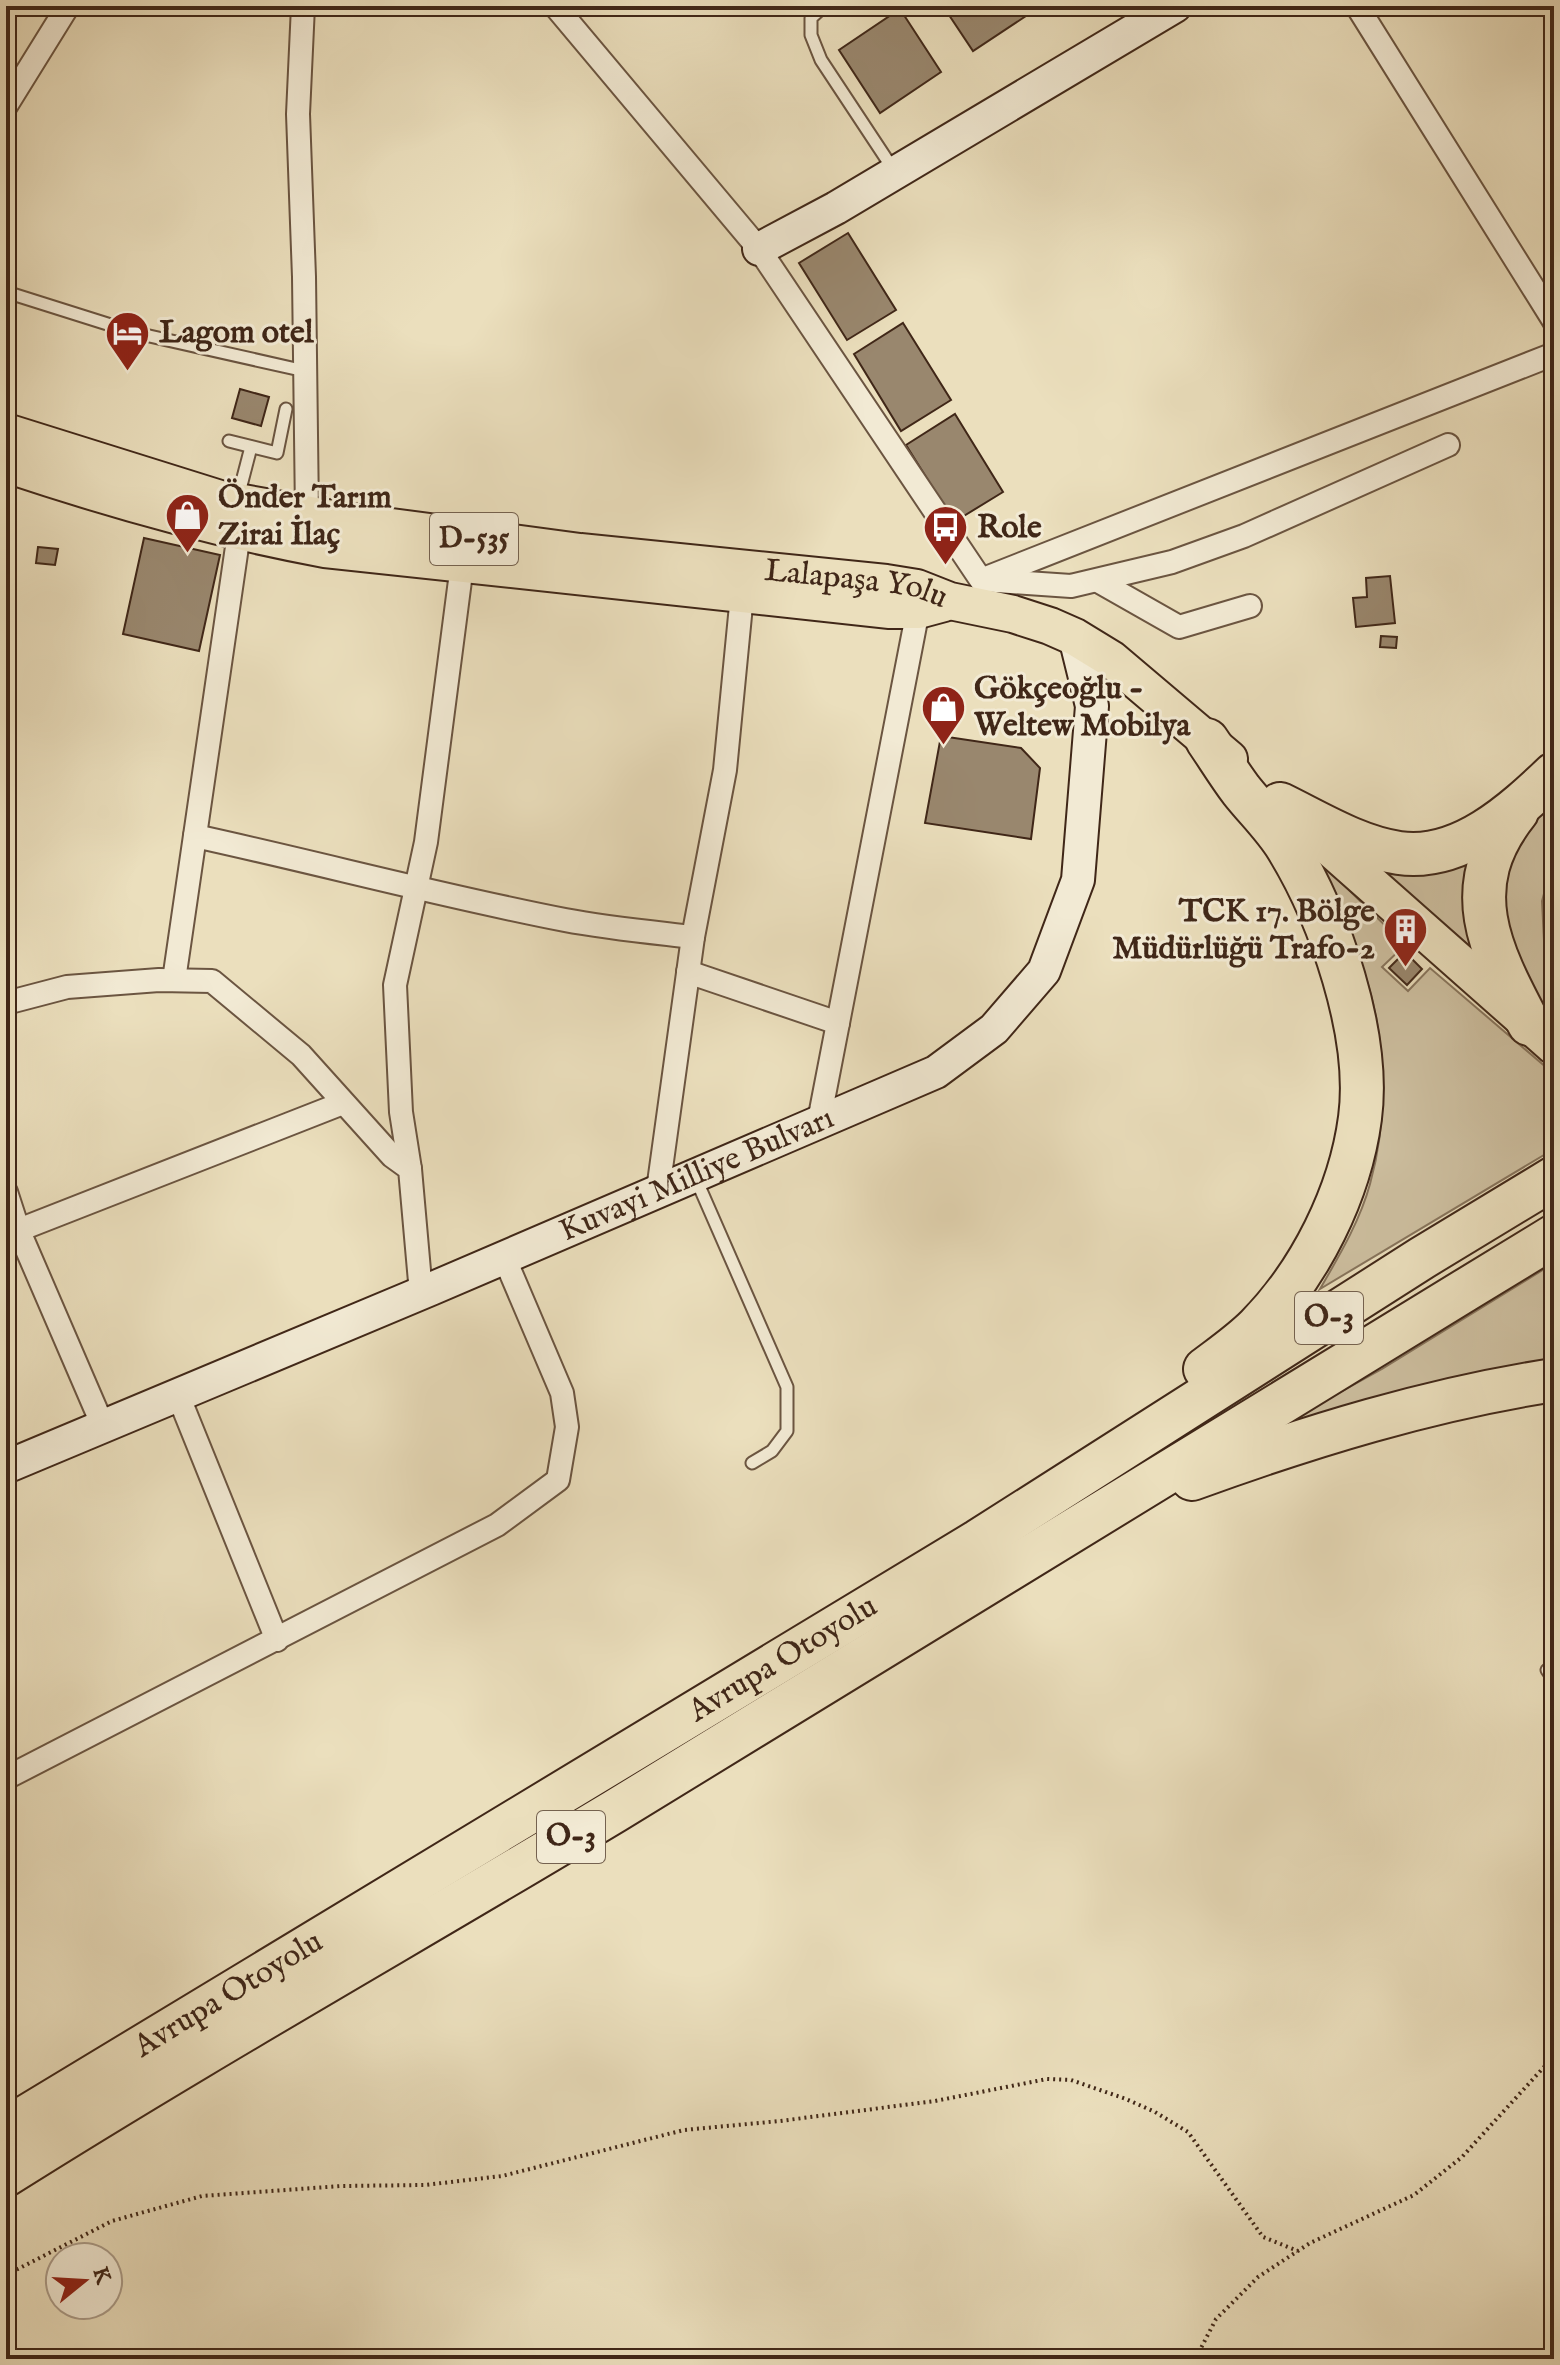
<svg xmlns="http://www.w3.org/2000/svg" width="1560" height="2365" font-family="'IM FELL English',serif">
<rect width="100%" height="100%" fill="#ebdfbd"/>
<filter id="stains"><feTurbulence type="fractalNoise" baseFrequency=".0025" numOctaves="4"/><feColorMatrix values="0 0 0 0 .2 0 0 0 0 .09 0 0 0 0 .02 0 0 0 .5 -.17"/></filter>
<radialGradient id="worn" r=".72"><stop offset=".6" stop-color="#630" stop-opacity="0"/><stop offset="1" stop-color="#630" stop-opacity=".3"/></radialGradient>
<g fill="#cec0a1" stroke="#87745c" stroke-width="2">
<polygon points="1554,792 1554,857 1542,901 1546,980 1552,1000 1541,1008 1514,971 1500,866"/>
<path d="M1302,844L1405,945L1382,967L1408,991L1430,968L1554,1074V1149L1320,1289C1339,1256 1360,1221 1370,1184C1390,1112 1386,1029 1360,960C1344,920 1321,882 1302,844Z"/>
<polygon points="1473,848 1485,960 1369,859"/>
<polygon points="1554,1263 1554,1367 1294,1430 1288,1421 1382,1369"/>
</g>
<g fill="#99876e" stroke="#402718" stroke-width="2">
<polygon points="943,6 1028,6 1032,12 973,51"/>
<polygon points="900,9 941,72 880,113 839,50"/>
<polygon points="848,233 896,310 847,340 799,263"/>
<polygon points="903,323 951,400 901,431 854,354"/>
<polygon points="240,389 269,397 261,426 232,418"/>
<polygon points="955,414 1003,492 954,522 906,445"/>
<polygon points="144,538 220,555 199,651 123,634"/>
<polygon points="38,547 58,549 55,565 36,563"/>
<polygon points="1390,576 1395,623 1356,627 1353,598 1367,597 1366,578"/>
<polygon points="1381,636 1397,637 1396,648 1380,647"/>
<polygon points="941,736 1021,748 1040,768 1031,839 925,823"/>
<polygon points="1405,952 1422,969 1407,985 1389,968"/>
</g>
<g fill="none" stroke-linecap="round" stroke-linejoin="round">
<defs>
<g id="lane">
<polyline points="824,6 811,18 811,35 821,60 895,172"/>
<polyline points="6,292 136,333 305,371"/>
<polyline points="229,441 277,453 286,409"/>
<polyline points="238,497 251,447"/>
<polyline points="696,1179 787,1387 787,1431 772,1451 752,1463"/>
<polyline points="1554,1665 1547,1670 1554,1680"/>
</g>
<g id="street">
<polyline points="303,6 298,114 304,277 307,514"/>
<polyline points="555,6 759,249 981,580 1071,586 1172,562 1244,536 1448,445"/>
<polyline points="1357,6 1554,321"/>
<polyline points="6,106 68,6"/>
<polyline points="986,578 1554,354"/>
<polyline points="1098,581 1179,627 1250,606"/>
<path d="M195,836C319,863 441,896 565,920C607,928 650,932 693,937"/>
<polyline points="688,972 838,1023"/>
<polyline points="174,980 239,533"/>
<polyline points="6,1003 67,987 159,980 212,981 301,1055 392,1156 410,1169 421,1293"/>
<polyline points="819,1121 918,610"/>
<polyline points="410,1169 401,1112 395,985 426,842 462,565"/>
<polyline points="658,1190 693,937 725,770 742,595"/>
<polyline points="6,1192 18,1229 103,1426"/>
<polyline points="6,1235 343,1103"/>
<polyline points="178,1395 277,1640"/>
<polyline points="6,1778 497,1525 558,1480 567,1427 562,1393 504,1257"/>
</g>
<g id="secondary">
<polyline points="759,249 836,208 1175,6"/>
<path id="s1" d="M6,1467L431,1289L936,1072L994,1029L1044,971L1078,880L1092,706L1075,637"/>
</g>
<g id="primary">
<path id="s2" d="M6,432L220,499L338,520L580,552L886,583L917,588L950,601L1013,614L1050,626L1075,637L1111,659L1229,759"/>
<path d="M6,464C111,499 216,529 325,549L890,610H918L944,603"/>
<polyline points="1303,824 1554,1046"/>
</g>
<g id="highway">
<path d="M1280,804C1317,822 1357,847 1399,853C1460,862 1514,812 1554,774"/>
<path d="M1517,812C1457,887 1490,950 1529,1024"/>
<path d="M1205,1369C1222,1356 1241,1343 1257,1327C1310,1273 1350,1194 1360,1118C1371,1035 1330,917 1287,847C1274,826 1256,809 1241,790C1229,774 1218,756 1207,740"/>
<path d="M1192,1479C1310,1436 1430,1399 1554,1380"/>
<path id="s3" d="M6,2129L978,1541L1422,1258L1554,1178"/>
<path d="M6,2175C206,2049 412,1933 615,1811C930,1621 1241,1427 1554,1236"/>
</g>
</defs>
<use href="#lane" stroke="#6b5541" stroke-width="15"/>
<use href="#street" stroke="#6b5541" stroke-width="26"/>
<use href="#secondary" stroke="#402718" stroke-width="36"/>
<use href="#primary" stroke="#402718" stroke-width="40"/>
<use href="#highway" stroke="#402718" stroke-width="46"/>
<g stroke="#402718" stroke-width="4" stroke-dasharray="2 4" stroke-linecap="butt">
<polyline points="6,2275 112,2221 202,2196 341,2186 425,2185 502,2176 684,2130 780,2121 935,2101 1047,2079 1071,2080 1126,2099 1155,2112 1188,2132 1263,2237 1298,2251"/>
<polyline points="1200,2359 1201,2348 1216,2319 1258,2277 1310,2243 1414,2195 1462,2157 1554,2056"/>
</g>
<use href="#lane" stroke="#f2ead4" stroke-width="11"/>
<use href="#street" stroke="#f2ead4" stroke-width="22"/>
<use href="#secondary" stroke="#f2ead4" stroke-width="32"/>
<use href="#primary" stroke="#ebdfbd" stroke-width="36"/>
<use href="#highway" stroke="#ebdfbd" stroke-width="42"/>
</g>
<defs>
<symbol id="hotel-pin" viewBox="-11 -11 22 30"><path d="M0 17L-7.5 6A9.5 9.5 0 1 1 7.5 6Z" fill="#8f2418" stroke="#f2ead4"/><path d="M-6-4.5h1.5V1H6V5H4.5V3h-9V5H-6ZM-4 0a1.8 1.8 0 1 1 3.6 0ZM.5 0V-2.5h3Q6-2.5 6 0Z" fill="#fff"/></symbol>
<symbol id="shop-pin" viewBox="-11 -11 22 30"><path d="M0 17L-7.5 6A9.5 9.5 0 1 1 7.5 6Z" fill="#8f2418" stroke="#f2ead4"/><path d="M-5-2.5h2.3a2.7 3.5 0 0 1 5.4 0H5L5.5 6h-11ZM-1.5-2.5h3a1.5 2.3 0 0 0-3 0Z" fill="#fff"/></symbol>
<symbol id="bus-pin" viewBox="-11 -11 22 30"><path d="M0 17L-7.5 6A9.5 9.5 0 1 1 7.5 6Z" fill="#8f2418" stroke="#f2ead4"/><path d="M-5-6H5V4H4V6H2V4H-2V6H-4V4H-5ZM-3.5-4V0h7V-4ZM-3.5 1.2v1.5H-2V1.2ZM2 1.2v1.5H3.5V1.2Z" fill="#fff"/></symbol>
<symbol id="building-pin" viewBox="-11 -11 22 30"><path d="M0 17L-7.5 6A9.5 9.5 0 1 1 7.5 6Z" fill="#8f2418" stroke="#f2ead4"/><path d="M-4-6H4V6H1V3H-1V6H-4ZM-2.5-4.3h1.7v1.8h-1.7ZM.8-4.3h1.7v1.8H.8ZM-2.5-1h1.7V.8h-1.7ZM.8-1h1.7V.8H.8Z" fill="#fff"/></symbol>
</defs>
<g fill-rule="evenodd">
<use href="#hotel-pin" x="102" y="308" width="51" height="69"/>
<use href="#shop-pin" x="162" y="490" width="51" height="69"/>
<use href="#bus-pin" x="920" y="502" width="51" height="69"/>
<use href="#shop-pin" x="918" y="682" width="51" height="69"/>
<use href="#building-pin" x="1380" y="904" width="51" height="69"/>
</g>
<g text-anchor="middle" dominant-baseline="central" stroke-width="6" stroke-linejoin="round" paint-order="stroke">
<g fill="#f2ead4" stroke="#756250" stroke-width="2">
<rect x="430" y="513" width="88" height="52" rx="6"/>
<rect x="1295" y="1292" width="68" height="52" rx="6"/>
<rect x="537" y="1811" width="68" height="52" rx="6"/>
</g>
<g font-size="30" font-weight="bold" fill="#402718">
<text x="474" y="539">D-535</text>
<text x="1329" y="1318">O-3</text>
<text x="571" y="1837">O-3</text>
</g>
<g font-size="32" font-weight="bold" fill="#402718" stroke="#f2ead4" text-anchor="start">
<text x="159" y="333">Lagom otel</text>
<text x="218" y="498">Önder Tarım<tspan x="218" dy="37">Zirai İlaç</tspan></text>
<text x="977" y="528">Role</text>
<text x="974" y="689">Gökçeoğlu -<tspan x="974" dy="37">Weltew Mobilya</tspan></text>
<text x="1375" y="912" text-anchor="end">TCK 17. Bölge<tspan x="1375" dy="37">Müdürlüğü Trafo-2</tspan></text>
</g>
<g font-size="32" fill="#402718" stroke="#f2ead4">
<text stroke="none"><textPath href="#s2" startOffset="866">Lalapaşa Yolu</textPath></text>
<text stroke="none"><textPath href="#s1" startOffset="750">Kuvayi Milliye Bulvarı</textPath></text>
<text stroke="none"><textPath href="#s3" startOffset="908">Avrupa Otoyolu</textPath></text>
<text stroke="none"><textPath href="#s3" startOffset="260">Avrupa Otoyolu</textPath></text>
</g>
</g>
<rect width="1560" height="2365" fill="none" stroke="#ebdfbd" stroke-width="32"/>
<rect x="8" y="8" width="1544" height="2349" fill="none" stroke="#402718" stroke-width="4"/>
<rect x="16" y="16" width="1528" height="2333" fill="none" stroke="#402718" stroke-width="2"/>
<g transform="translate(84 2281) rotate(72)"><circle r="38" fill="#f2ead4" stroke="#ab9c89" stroke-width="2"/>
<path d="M0-6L14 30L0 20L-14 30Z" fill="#8f2418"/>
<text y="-12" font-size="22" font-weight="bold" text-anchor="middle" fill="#402718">K</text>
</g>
<rect width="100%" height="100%" filter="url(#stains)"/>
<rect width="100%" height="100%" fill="url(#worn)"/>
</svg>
